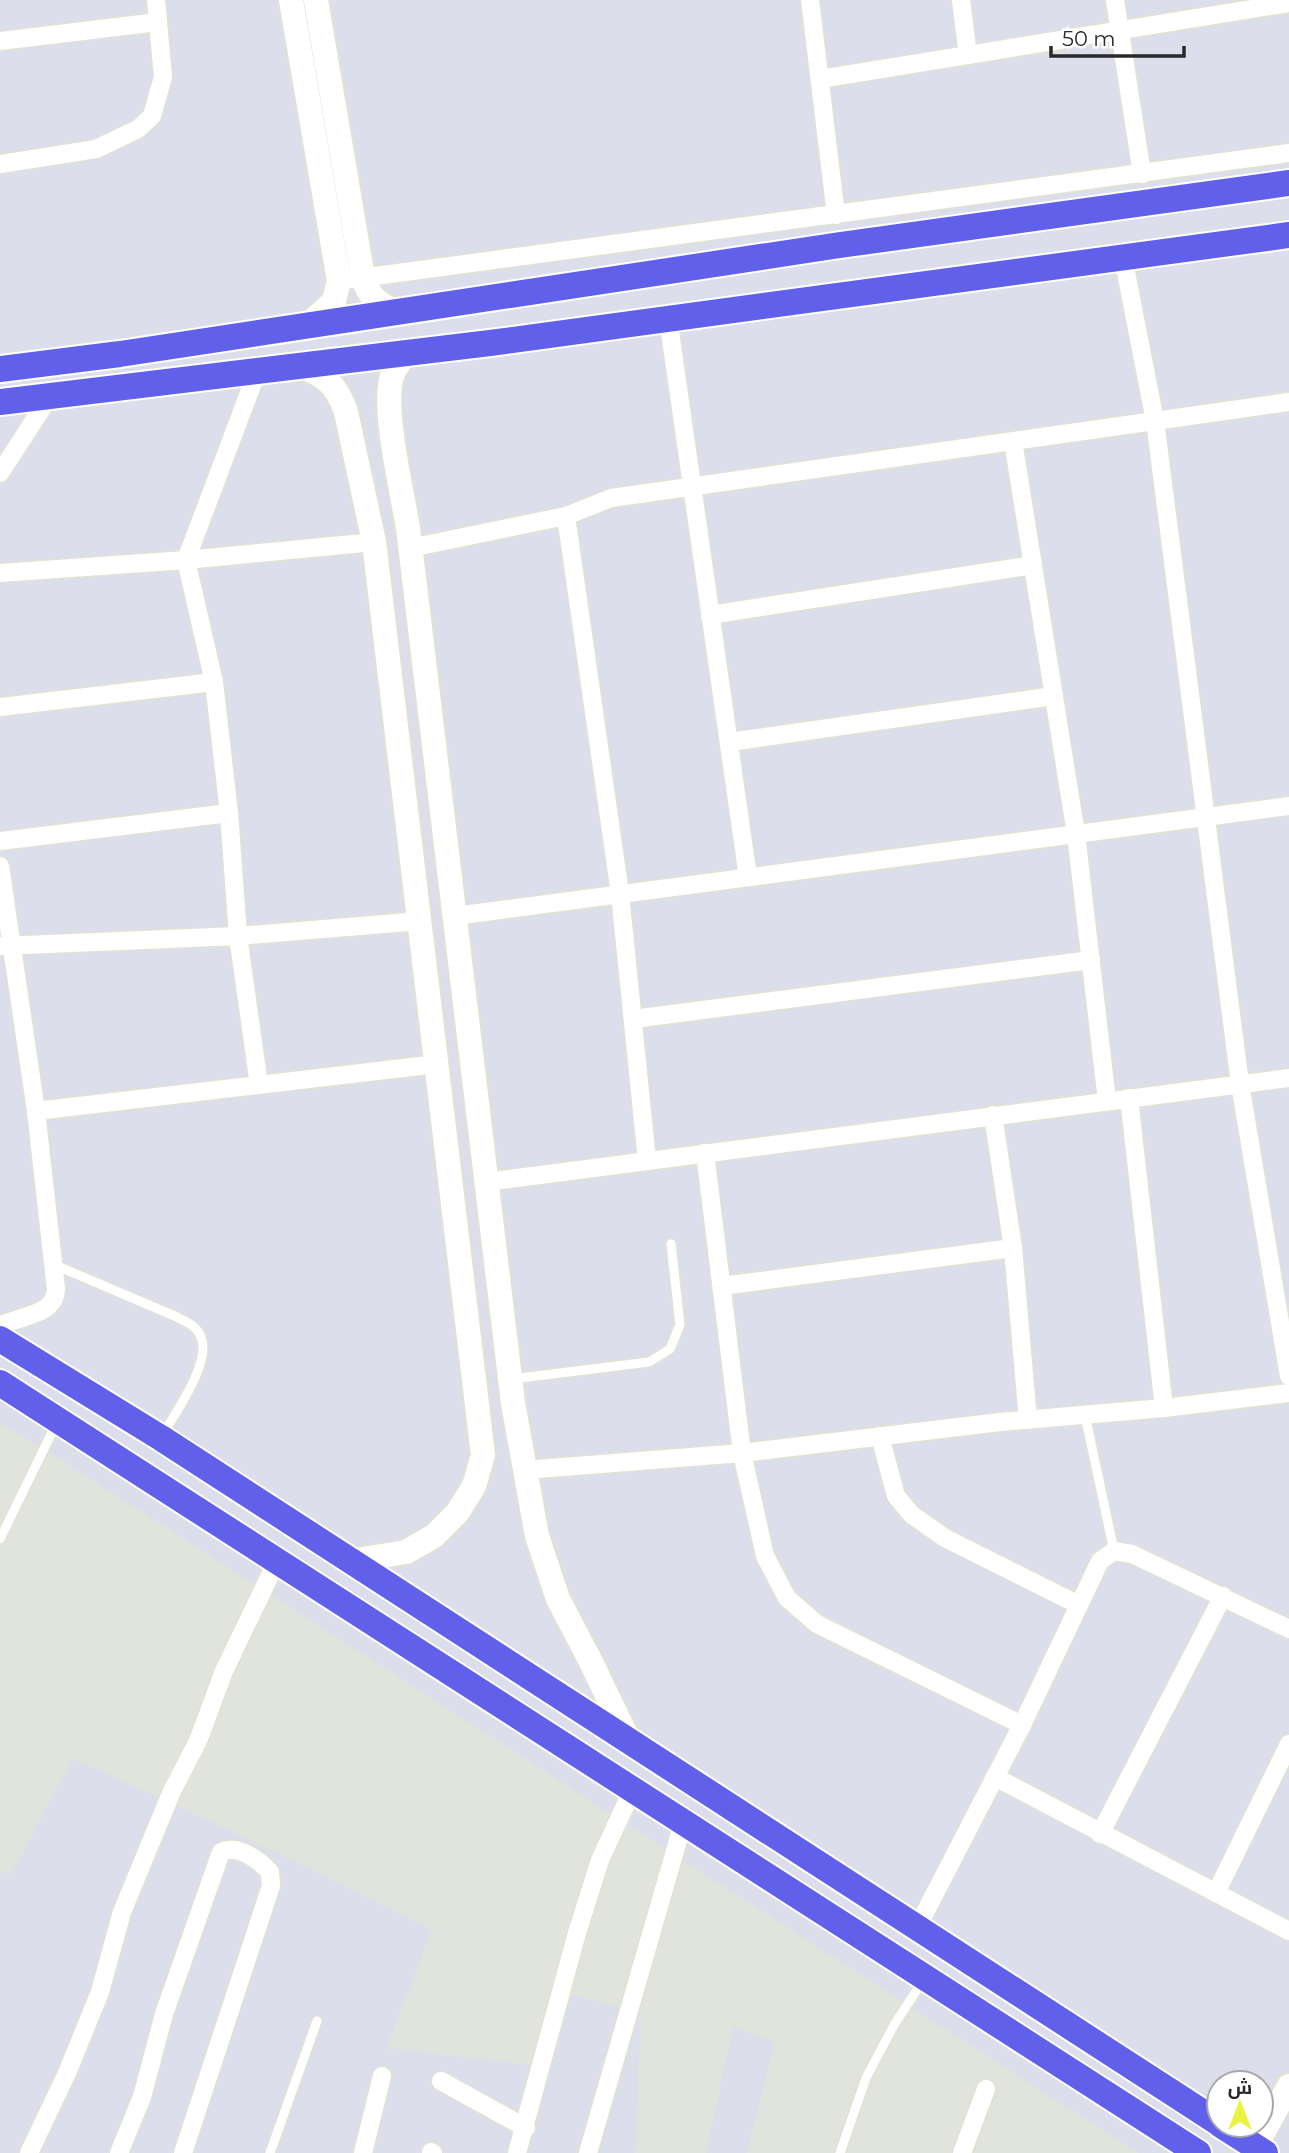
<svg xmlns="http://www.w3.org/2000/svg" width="1289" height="2153" font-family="Montserrat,Cairo,sans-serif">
<rect width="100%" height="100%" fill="#dcdfeb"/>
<polygon fill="#e0e4dc" points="0,1423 55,1456 1138,2153 747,2153 775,2042 733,2028 706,2153 635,2153 641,2013 550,1989 543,2067 386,2048 432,1930 305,1866 73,1758 11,1875 0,1871"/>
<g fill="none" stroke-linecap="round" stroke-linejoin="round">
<defs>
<g id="lane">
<path d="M55,1265L177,1317C186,1322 197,1326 201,1337C212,1362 175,1413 162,1436"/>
<polyline points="512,1379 649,1362 670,1349 680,1325 671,1244"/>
<polyline points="1085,1415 1114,1551"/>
<polyline points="0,1539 57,1422"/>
<polyline points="270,2153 317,2021"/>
<polyline points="840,2153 866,2078 894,2025 924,1979"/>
</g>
<g id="street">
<polyline points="810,0 836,215"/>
<polyline points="961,0 968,55"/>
<polyline points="1115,0 1142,174"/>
<polyline points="0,41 158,22"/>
<polyline points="820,79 1289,3"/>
<polyline points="0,164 96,149 138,129 152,116 163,77 156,0"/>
<polyline points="1123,257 1155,421 1240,1084 1289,1376"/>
<polyline points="353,279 1289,153"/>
<polyline points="668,318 748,877"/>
<polyline points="257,372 186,560 214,682 229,813 238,936 259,1085"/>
<polyline points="1013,441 1076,834 1107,1101"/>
<polyline points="0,473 50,396"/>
<polyline points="566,516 620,894 647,1161"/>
<polyline points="410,548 566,516 611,498 1289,402"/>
<polyline points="0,573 186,560 374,542"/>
<polyline points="710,615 1033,565"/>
<polyline points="0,707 214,682"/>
<polyline points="729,742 1054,696"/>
<polyline points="0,841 229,813"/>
<path d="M0,866L36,1111L56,1289C55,1316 21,1315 0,1326"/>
<polyline points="455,916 1289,806"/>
<polyline points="1,946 238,936 420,921"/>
<polyline points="633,1019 1091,960"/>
<polyline points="1129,1098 1164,1408"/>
<polyline points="36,1111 437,1064"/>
<polyline points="993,1115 1013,1248 1028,1420"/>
<polyline points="705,1153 742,1453 765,1556 787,1598 817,1624 1022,1725"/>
<polyline points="486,1182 1289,1078"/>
<polyline points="722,1286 1013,1248"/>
<polyline points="880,1436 896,1496 912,1515 945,1538 1079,1605"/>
<polyline points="524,1470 742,1453 1000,1422 1164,1408 1289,1393"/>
<polyline points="995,1777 1289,1931"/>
<polyline points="1100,1834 1223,1596"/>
<polyline points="1216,1893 1289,1744"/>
<polyline points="917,1928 1022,1725 1100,1561 1114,1551 1132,1554 1289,1629"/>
<polyline points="441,2081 526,2128"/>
<polyline points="431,2152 433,2153"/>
<polyline points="29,2153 67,2073 100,1992 122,1912 172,1791 198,1741 224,1671 277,1561"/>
<path d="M119,2153L142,2097L164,2014L221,1852C238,1844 259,1860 270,1872L271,1886L183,2153"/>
<polyline points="363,2153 382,2076"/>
<polyline points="517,2153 577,1933 600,1860 632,1791"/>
<polyline points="588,2153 683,1823"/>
<polyline points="962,2153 986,2089"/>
</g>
<g id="secondary">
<polyline points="291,0 339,281 334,301 308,325"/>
<path d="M316,0L363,278C369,298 380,305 399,313"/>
<path d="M407,353C401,360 395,367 392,376C382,409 402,491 408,528L513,1403L537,1536L558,1599L591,1662L629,1741"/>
<path d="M299,366C325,375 337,385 346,412L374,542L483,1455L474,1486L457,1513L434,1536L406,1552L351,1561"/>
<polyline points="1255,2147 1289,2086"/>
</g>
<g id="primary">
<polyline points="0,369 120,354 840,245 1289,183"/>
<polyline points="0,402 490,343 1289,235"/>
<polyline points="0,1339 161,1438 1219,2123"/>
<polyline points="0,1383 1198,2153"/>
<polyline points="1221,2125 1265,2153"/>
</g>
</defs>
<use href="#lane" stroke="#e1e2d1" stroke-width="12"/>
<use href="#street" stroke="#e1e2d1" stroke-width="21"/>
<use href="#secondary" stroke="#e1e2d1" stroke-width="28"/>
<use href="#primary" stroke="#fff" stroke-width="30"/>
<use href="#lane" stroke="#fff" stroke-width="9"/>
<use href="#street" stroke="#fff" stroke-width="18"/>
<use href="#secondary" stroke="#fff" stroke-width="24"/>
<use href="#primary" stroke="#6160eb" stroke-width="26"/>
</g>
<g transform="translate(1240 2104)"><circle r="33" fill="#ffffff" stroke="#a9a9a9" stroke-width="2"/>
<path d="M0-5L12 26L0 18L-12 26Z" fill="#eaf341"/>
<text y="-10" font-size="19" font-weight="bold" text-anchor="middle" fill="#292929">ش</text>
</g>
<path d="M1051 46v10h133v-10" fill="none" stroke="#292929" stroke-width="3.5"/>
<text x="1062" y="46" font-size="21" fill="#292929" stroke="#ffffff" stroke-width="5" paint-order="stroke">50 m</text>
</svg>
